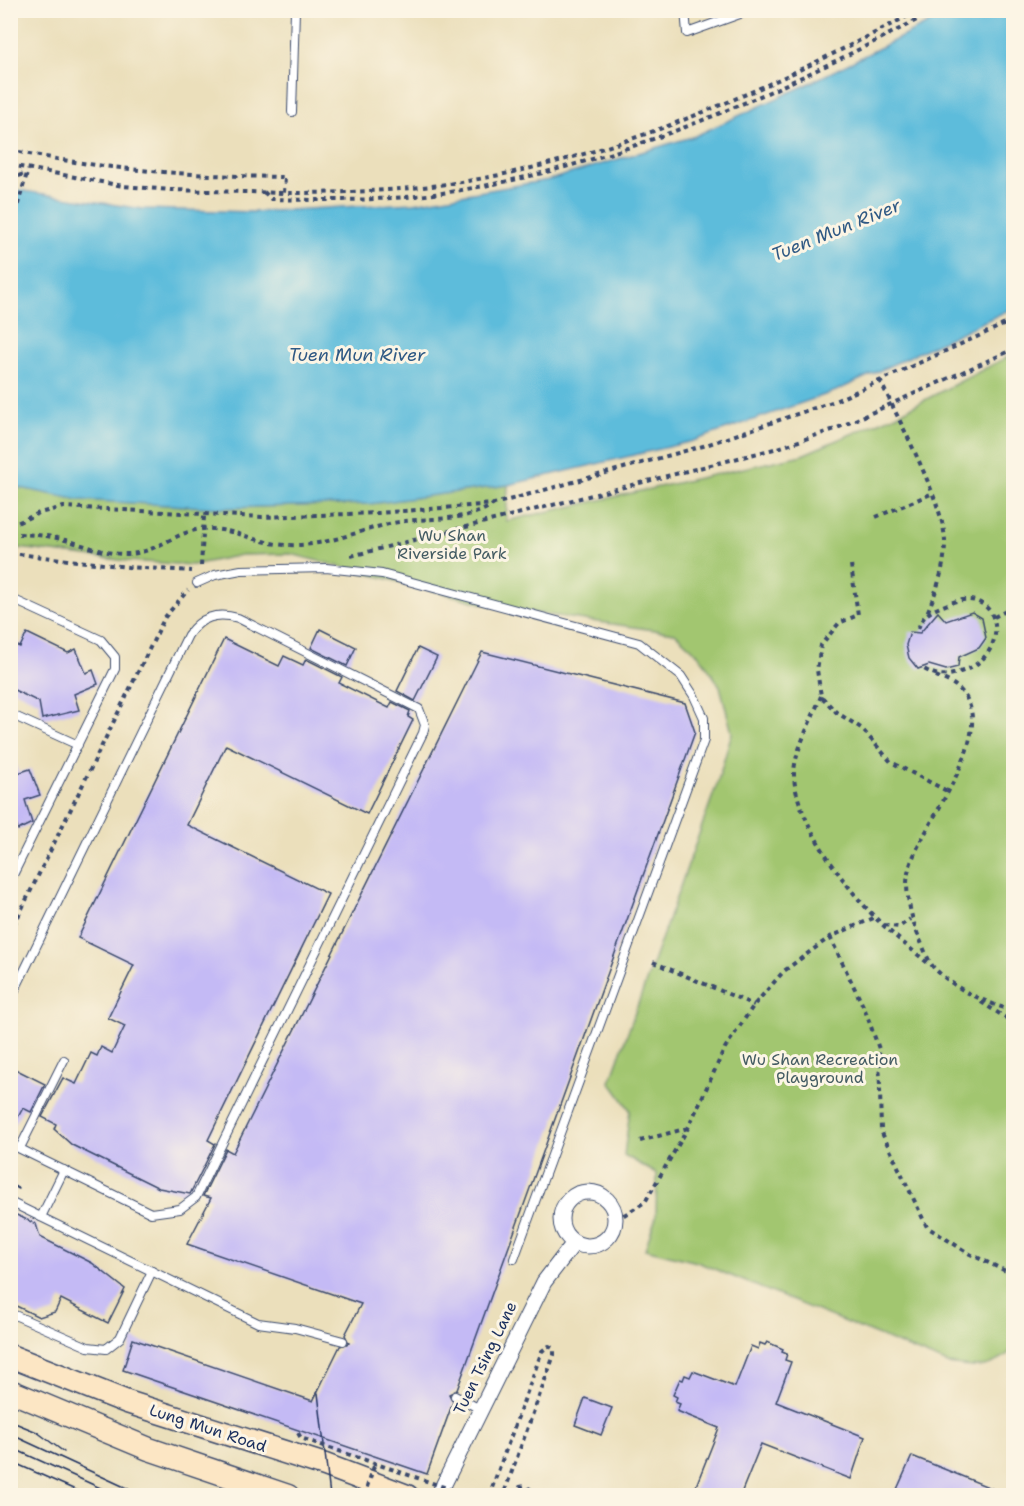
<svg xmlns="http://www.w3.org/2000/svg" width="1024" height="1506" font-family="'Shantell Sans',sans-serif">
<rect width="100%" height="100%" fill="#fcf5e5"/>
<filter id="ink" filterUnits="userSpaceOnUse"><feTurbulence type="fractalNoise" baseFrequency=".0167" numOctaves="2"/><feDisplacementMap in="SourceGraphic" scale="12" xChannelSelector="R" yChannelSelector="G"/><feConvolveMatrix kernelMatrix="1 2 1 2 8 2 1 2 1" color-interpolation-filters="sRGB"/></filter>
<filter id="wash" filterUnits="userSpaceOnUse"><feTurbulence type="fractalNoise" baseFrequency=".008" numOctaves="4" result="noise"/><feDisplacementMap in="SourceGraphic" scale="24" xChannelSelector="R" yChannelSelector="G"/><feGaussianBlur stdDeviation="1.35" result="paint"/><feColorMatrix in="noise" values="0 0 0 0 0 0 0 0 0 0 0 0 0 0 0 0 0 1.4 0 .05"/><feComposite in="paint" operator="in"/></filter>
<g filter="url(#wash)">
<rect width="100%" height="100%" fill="#ebdfbb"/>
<path fill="#a2c670" stroke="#5e7a67" stroke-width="1.5" d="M1013,354V1350C989,1370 979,1369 948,1364L697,1262L645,1249L656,1217L657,1174L624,1155L630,1110L610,1082L717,784L732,733L720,686L700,656L675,633L501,608L291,554L241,555L193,565L128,561L11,547V486L79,500L223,508L370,504L508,485L506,521L802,455L896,415Z"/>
<polygon fill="#5dbcdb" stroke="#3c769c" stroke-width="1.5" points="953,11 1013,11 1013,308 836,391 693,441 508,485 370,504 223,508 79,500 11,486 11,189 143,209 254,212 414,203 549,180 695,136 806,85"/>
<g id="blocks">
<g fill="#c4baf5">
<polygon points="938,612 946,621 972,612 982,618 986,638 979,648 959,657 958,667 946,670 929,665 918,669 909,658 906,645 910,632 920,633"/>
<polygon points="320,629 356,647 347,666 311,648"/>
<polygon points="27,633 68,653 76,649 86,673 93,670 98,684 74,694 79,710 42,719 39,702 10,688 10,643 20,647"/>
<polygon points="224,639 279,666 284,656 303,665 306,659 342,677 339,683 389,708 392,702 410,711 408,717 413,720 367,814 226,745 187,825 328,894 208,1140 215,1144 190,1194 159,1188 72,1145 54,1129 56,1124 42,1117 63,1078 76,1084 91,1053 97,1056 101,1047 112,1053 125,1026 108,1018 134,965 78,938"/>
<polygon points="418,648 437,657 415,701 397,691"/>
<polygon points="482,652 685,703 695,732 457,1390 449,1394 453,1402 427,1474 123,1370 133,1339 313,1401 340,1346 349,1343 345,1335 361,1304 187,1244 211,1198 203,1196 226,1149 233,1153"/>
<polygon points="15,762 18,773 30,769 40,795 25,800 32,823 18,830 10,805 10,764"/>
<polygon points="15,1069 45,1084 31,1112 23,1108 10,1132 10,1077"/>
<polygon points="10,1212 36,1224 40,1237 92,1263 125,1289 108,1323 61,1299 55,1312 39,1317 10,1303"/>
<polygon points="767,1342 783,1349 782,1352 787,1354 785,1360 791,1362 776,1402 865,1437 851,1479 761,1444 740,1496 692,1496 719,1428 677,1411 680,1404 675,1402 677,1397 673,1395 680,1379 683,1380 685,1375 690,1377 693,1371 735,1387 751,1346 758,1349 760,1343 765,1345"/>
<polygon points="585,1398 612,1408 601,1435 575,1425"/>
<polygon points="912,1456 1008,1495 1008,1496 894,1496"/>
</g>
</g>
</g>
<g filter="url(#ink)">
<use href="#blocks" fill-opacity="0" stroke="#3a496c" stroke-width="1.5"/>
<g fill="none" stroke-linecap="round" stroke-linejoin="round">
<defs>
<g id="service">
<polyline points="685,10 687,33 751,10"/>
<polyline points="292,112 295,10"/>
<polyline points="197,583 215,575 241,570 326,568 382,574 639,643 681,676 694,696 704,718 704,740 514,1259"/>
<polyline points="10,598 101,640 115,657 115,669 10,881"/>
<polyline points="10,714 78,745"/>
<path d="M10,1000L188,635C201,617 216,612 238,618L419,709L425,725L423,733L196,1197L180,1209L151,1213L10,1144"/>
<polyline points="20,1148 64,1060"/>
<polyline points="10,1202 258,1323 295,1328 343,1341"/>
<polyline points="41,1217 64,1170"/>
<polyline points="10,1313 88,1347 106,1349 120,1338 152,1271"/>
<polyline points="455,1396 480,1409"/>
</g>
<g id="minor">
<circle cx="588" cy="1219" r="27"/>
<polyline points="438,1496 544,1282 574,1243"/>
</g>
<g id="secondary">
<polyline points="10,1356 127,1402 325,1465 407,1496"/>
<polyline points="10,1391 149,1449 288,1496"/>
</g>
</defs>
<use href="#service" stroke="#3a496c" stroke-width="10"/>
<use href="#minor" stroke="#3a496c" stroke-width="17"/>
<use href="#secondary" stroke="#3a496c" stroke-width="25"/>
<g stroke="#3a496c" stroke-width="4" stroke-dasharray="4.5 4.5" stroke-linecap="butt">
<polyline points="10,71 10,76"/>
<path d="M10,150C102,170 191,176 285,177L284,193C344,193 402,191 461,182C624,156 774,86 919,10"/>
<polyline points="10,165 123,186 171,190 284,193"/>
<polyline points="10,179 27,173"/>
<path d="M264,192L271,199C334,201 398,201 461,190C630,162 785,89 936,10"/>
<polyline points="10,231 28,170"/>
<path d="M880,380C897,417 945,505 945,542C945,567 937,590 927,613"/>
<polyline points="876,517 931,494"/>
<polyline points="10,526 39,513 64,507 262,517 378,513 494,504 703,446 835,401 1014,320"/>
<path d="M10,534C29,534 47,535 65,540C85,545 104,554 126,554C156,554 175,531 203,529C232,527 258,544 287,545C325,547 356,531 393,523C426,516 464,524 494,504"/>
<polyline points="10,553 128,567 192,571"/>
<polyline points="351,556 778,448 835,429 1014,349"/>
<polyline points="851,565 858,615 839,623 821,645 817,670 821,696 836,712 861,728 891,762 947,791"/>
<polyline points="201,566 204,516"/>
<polyline points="994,617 1014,607"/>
<path d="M918,629C923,613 933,610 948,604C1000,582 1015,652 963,671C947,677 938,677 924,669"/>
<path d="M936,676C942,679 951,682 957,687C1006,729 921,823 909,869C903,889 912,921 920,940C924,948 928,961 934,968C956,990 984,1002 1014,1011"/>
<path d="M821,696C813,717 794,752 794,774C794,820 851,896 884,926C899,940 915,952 930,965"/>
<polyline points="884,925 899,927 910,919"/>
<polyline points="10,933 165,617 188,590"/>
<polyline points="830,937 865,1010 879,1049 881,1131 927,1227 970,1254 1014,1275"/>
<polyline points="653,962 754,1005"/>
<polyline points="981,1002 1014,1023"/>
<polyline points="640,1141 688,1128"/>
<polyline points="616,1220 645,1202 688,1128 725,1048 754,1005 784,971 830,937 876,917"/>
<polyline points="489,1496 542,1351 549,1346 554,1349 554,1355 503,1496"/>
<polyline points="517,1496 520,1487 525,1486 530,1489 531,1496"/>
</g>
<use href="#service" stroke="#fff" stroke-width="8"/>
<use href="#minor" stroke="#fff" stroke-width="15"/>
<use href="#secondary" stroke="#fce6c4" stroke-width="22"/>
<g stroke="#1b2f5e" stroke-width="1.5">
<polyline points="10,1184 19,1189"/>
<polyline points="318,1393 330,1496"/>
<polyline points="10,1421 37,1432 64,1452"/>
<polyline points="10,1434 144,1496"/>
<polyline points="10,1447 118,1496"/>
<polyline points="10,1461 89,1496"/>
</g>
<g stroke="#3a496c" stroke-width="4" stroke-dasharray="4.5 4.5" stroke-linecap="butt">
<polyline points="298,1433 301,1438 470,1496"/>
<polyline points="364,1496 375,1463"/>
</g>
</g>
</g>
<g text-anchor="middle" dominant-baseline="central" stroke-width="6" stroke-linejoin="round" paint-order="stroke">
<g font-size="16" fill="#445c63" stroke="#fcf5e5">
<text x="452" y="535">Wu Shan<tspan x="452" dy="18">Riverside Park</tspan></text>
<text x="820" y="1059">Wu Shan Recreation<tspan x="820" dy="18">Playground</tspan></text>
</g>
<g font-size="16" fill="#1b2f5e" stroke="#fcf5e5">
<text transform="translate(485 1358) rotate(-64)">Tuen Tsing Lane</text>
<text transform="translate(208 1428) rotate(18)">Lung Mun Road</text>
</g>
<g font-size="18" font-style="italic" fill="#2f5984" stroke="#fcf5e5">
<text transform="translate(836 230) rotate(-22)">Tuen Mun River</text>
<text x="357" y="355">Tuen Mun River</text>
</g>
</g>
<rect width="1024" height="1506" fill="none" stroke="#fcf5e5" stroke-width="36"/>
</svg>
